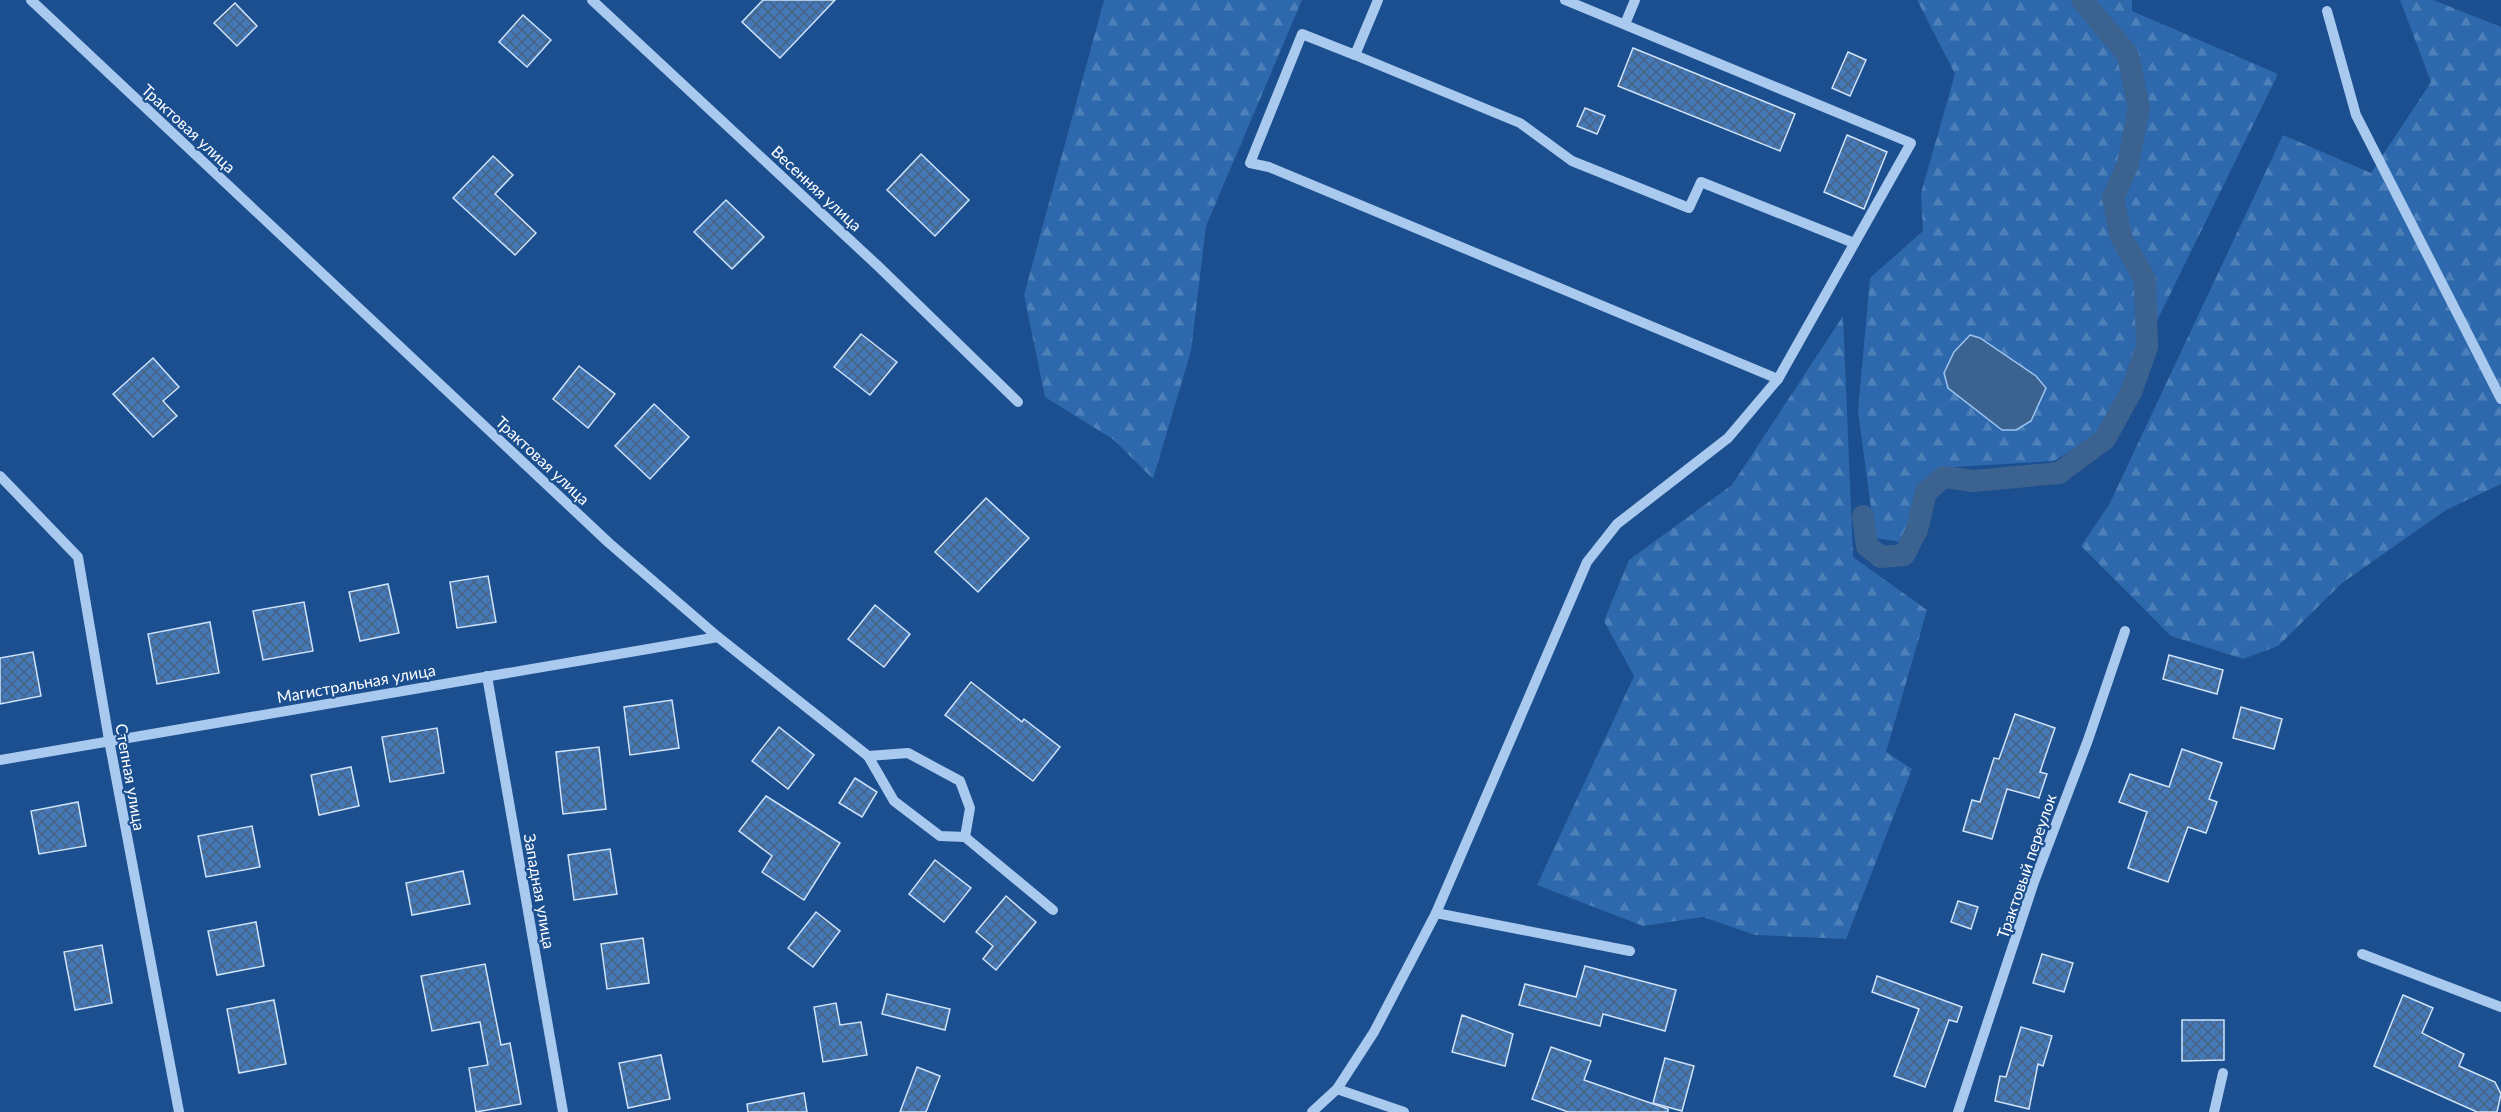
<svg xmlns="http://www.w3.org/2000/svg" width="2501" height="1112" font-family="Lato,sans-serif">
<defs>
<pattern id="forest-firs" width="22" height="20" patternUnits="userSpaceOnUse" patternTransform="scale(1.5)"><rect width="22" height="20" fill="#2e69ad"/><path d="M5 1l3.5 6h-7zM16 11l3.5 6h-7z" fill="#4d80b9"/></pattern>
<pattern id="building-cross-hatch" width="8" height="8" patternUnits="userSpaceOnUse" patternTransform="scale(1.5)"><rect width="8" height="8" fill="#4478b7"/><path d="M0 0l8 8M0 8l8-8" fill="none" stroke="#486282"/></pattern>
</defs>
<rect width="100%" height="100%" fill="#1b4f8f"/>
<g fill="url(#forest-firs)">
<polygon points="1104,0 1302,0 1206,226 1191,351 1153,479 1114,440 1045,397 1024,295"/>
<polygon points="1917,0 2132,0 2132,11 2278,74 2103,431 2054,461 1937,468 1902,542 1875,538 1858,411 1870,278 1923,231 1921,193 1955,74"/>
<polygon points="2400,0 2433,0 2501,27 2501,484 2446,510 2342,583 2278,646 2243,659 2171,636 2081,546 2109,505 2283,135 2371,173 2431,82"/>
<polygon points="1843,316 1853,557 1927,610 1886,752 1912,769 1846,939 1755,935 1703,917 1643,926 1537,885 1634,676 1604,621 1629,560 1732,485"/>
</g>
<polygon fill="#3c6290" stroke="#9cc4f0" stroke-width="1.5" points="1970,335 1980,338 2036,376 2046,388 2031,421 2016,430 2002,430 1948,388 1944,373 1954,352"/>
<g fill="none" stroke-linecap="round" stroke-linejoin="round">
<polyline stroke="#3c6290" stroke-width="22" points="1863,516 1867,546 1881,557 1904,555 1917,530 1926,492 1944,477 1974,481 2059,473 2105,439 2131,392 2147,347 2145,279 2121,237 2113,198 2128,164 2139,108 2128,55 2082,0"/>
</g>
<g fill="url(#building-cross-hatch)" stroke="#cfe3fa" stroke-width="1.5">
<polygon points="763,0 835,0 780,58 742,22"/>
<polygon points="235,3 257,26 237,46 214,23"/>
<polygon points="523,15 551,40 527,67 499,42"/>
<polygon points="1633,48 1795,114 1780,151 1618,86"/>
<polygon points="1848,52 1866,60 1850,96 1832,88"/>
<polygon points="1585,108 1605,116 1597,134 1577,126"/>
<polygon points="1847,135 1887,152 1864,209 1824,192"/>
<polygon points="921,154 969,200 935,236 887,190"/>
<polygon points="493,156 513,175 495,194 536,233 515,255 453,198"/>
<polygon points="726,200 764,237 732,269 694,232"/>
<polygon points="861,334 897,362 870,395 834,367"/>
<polygon points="153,358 179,387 163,401 177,416 153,437 113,394"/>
<polygon points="579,366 615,394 588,428 553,399"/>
<polygon points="654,404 689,437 650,479 615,446"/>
<polygon points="986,498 1029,538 978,592 935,552"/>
<polygon points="488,576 496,622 457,628 450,582"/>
<polygon points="388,584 399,633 360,641 349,592"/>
<polygon points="304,602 313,651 263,660 253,611"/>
<polygon points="875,605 910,634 884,667 848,639"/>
<polygon points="210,622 219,673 157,684 148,634"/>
<polygon points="33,652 41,696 0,704 0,658"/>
<polygon points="2169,655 2223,670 2217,694 2163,679"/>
<polygon points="971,682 1022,722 1024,719 1060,747 1033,781 945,715"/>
<polygon points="672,700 679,748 630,755 624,707"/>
<polygon points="2241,707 2282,719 2274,749 2233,738"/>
<polygon points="2015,714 2055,728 2040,772 2047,774 2039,798 2007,789 1992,839 1963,831 1972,800 1980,802 1994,758 1999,759"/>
<polygon points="779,727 814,755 788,789 752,761"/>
<polygon points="437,728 444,773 390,782 382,737"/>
<polygon points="599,747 606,809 563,814 556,752"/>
<polygon points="2182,749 2222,763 2209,799 2217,802 2206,833 2188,827 2168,882 2128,868 2147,812 2119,802 2130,774 2169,787"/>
<polygon points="351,767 359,806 319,815 311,775"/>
<polygon points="855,778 877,792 862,817 839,803"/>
<polygon points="766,796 840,843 804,900 762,872 772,856 739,831"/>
<polygon points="78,802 86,846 39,854 31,811"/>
<polygon points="252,826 260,867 206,877 198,836"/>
<polygon points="610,849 617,894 574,900 568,855"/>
<polygon points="935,860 971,888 944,922 909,894"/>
<polygon points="463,871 470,904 412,915 406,883"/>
<polygon points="1006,896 1036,922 996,970 983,959 993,946 976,932"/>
<polygon points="1958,901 1978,907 1971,929 1951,922"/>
<polygon points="816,912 840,931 813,967 788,948"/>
<polygon points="256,922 264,966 217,975 208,931"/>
<polygon points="643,938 649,983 607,989 601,944"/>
<polygon points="102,945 112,1003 75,1010 64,952"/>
<polygon points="2042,954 2073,963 2064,992 2033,983"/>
<polygon points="485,964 501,1045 510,1043 521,1104 476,1112 469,1068 488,1065 480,1022 432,1031 421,976"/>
<polygon points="1585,966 1676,990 1665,1031 1603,1014 1600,1026 1519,1005 1525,984 1576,997"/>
<polygon points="1877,976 1962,1007 1957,1022 1949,1020 1925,1087 1894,1076 1919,1009 1872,992"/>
<polygon points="887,994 950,1009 945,1030 882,1014"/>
<polygon points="2403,995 2433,1008 2422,1033 2464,1054 2459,1066 2495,1082 2501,1094 2497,1112 2477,1112 2374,1066"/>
<polygon points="274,1000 286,1064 239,1073 227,1009"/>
<polygon points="836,1003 840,1025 861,1022 867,1055 823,1062 814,1007"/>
<polygon points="1462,1015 1513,1034 1505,1066 1452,1052"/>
<polygon points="2182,1020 2224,1020 2224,1060 2182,1061"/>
<polygon points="2021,1027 2052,1036 2043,1066 2038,1064 2029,1109 1995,1101 2000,1076 2006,1077"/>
<polygon points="1551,1047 1591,1061 1584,1080 1668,1109 1668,1112 1568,1112 1532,1099"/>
<polygon points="661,1055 670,1099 628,1108 619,1063"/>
<polygon points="1665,1058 1694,1066 1682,1111 1653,1103"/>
<polygon points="917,1067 940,1076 926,1112 900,1112"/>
<polygon points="804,1093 807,1112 748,1112 747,1104"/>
</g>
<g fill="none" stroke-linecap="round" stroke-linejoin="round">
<g stroke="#a9c9ee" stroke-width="10">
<polyline points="31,0 609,543 718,637 868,756 894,801 940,836 965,837 1053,910"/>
<polyline points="592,0 878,266 1018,402"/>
<polyline points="1378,0 1355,55 1302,34 1250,163 1269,167 1778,379"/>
<polyline points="2327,11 2356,115 2501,399"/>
<polyline points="1625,24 1635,0"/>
<polyline points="1355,55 1520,123 1572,161 1689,208 1701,182 1854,243"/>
<polyline points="0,476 78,557 109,740 179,1112"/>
<polyline points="487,676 563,1112"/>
<polyline points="868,756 908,753 960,781 970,808 965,837"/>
<polyline points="0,760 718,637"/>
<polyline points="1436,913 1630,951"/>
<polyline points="2362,954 2501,1007"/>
<polyline points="1337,1089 1404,1112"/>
<polyline points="1312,1112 1337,1089 1374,1032 1436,913 1587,562 1617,524 1728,438 1778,379 1911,143 1565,0"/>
<polyline points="1958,1112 2034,882 2088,740 2125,631"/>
<polyline points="2214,1112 2223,1073"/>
</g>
</g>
<g text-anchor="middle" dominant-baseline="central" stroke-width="4.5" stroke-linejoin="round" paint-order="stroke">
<g font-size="16" fill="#fff" stroke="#1b4f8f">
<text transform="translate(189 128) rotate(43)">Трактовая улица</text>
<text transform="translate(817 188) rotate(43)">Весенняя улица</text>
<text transform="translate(543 460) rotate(43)">Трактовая улица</text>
<text transform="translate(356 683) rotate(-10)">Магистральная улица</text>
<text transform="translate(131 777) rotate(80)">Степная улица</text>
<text transform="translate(2026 866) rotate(-71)">Трактовый переулок</text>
<text transform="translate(540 891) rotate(80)">Западная улица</text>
</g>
</g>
</svg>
